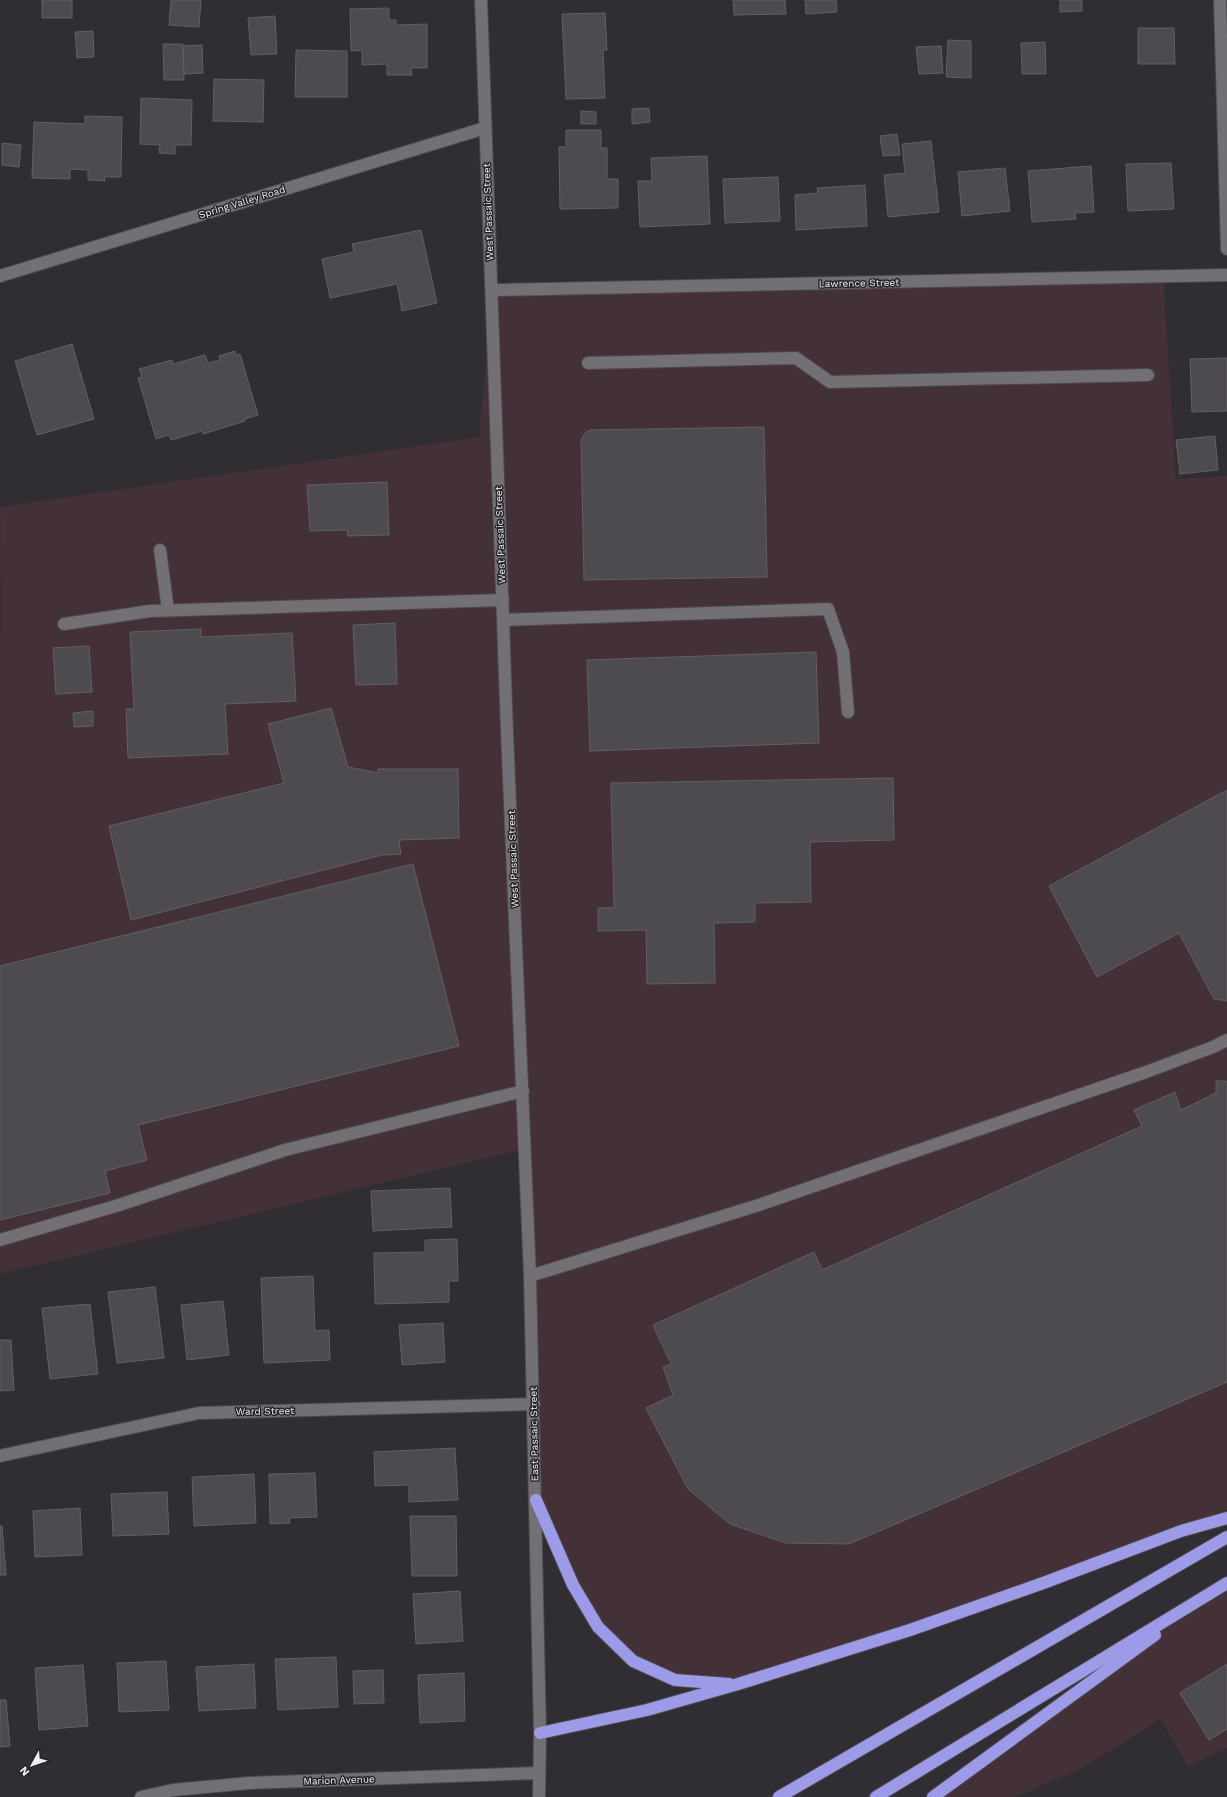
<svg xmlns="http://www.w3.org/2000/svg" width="1227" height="1797" font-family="'Work Sans',sans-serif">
<rect width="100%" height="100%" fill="#302e32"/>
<g fill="#443037">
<polygon points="1163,276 1176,479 1227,476 1227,1510 1181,1531 738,1684 675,1680 633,1661 598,1627 536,1500 525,1149 0,1274 0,631 1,630 0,507 479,437 492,290"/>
<polygon points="1227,1583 1227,1748 1188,1766 1160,1719 1083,1768 1016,1797 933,1797"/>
</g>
<g fill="#4e4b50" stroke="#625f65">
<rect x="42" y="0" width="30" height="18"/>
<polygon points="171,0 201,0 199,27 169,25"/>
<polygon points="733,0 785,0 786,14 734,15"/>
<polygon points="805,0 836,0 837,12 806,14"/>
<polygon points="1060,0 1082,0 1082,11 1060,12"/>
<polygon points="389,8 389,20 396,20 396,25 427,24 427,68 411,68 412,75 387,75 387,64 362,65 362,50 351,51 350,9"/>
<polygon points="605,13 607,50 603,50 605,98 566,99 562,14"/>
<polygon points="275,16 277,54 251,55 248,18"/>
<polygon points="1138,28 1174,28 1175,64 1138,64"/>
<polygon points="93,31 94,57 77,58 75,32"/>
<polygon points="948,40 971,41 971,78 946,77"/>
<polygon points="1045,42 1046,74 1022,74 1021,43"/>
<polygon points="163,44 183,44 184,80 164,80"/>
<polygon points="202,45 203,73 184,74 183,46"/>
<polygon points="941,46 943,73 919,74 916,47"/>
<polygon points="296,50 347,51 347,97 295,97"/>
<polygon points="214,79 264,80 263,122 213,121"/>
<polygon points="141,98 192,100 191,145 175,145 175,154 159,153 160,145 140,144"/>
<polygon points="649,108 650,122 632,124 632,109"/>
<polygon points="581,111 596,112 596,124 581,124"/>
<polygon points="85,116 122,117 121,177 104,177 105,181 88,180 88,170 70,169 70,179 32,178 34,122 85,124"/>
<polygon points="566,130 601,130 601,148 607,148 607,179 618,179 618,208 560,209 559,147 566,147"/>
<polygon points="897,134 900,155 883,156 880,136"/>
<polygon points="931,141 939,212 888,217 884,175 905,173 902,144"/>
<polygon points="2,143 21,145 19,167 2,165"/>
<polygon points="707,156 710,224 640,227 638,181 652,181 651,158"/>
<polygon points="1171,163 1174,209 1128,211 1126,164"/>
<polygon points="1091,166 1094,212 1075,213 1076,219 1032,222 1028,171"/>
<polygon points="1005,168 1010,211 962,216 958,172"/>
<polygon points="778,177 780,221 725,223 723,179"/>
<polygon points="865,185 867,226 796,230 795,195 818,193 817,188"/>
<polygon points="421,230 437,303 402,311 397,284 330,298 322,259 354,252 352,244"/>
<polygon points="72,344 94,419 37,435 15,361"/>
<polygon points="235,351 236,355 240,354 258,415 245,419 245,421 203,434 202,431 171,440 169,435 156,439 138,378 142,377 139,369 172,360 173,364 205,355 208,363 220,360 219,356"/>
<polygon points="1227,358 1227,411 1192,412 1190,359"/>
<polygon points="764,427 767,577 584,580 581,440 585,433 590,430"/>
<polygon points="1215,436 1218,470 1180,474 1176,440"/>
<polygon points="387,482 389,535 348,536 347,530 310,531 307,485"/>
<polygon points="395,623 397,684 356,685 353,625"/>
<polygon points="201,629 201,637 292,633 296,701 225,704 228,754 128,758 126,709 134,709 130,632"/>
<polygon points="89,646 92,692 56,694 53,648"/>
<polygon points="816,652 819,743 590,751 587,660"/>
<polygon points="331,708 348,767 378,773 378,769 458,769 459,838 399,840 401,854 382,855 131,920 109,826 284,783 268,724"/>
<polygon points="93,711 93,726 74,727 73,713"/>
<polygon points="893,778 894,840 810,842 811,902 755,903 755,922 714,923 715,983 647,984 646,930 598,931 598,908 614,908 611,783"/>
<polygon points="1227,790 1227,1001 1214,999 1179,933 1097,977 1049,886"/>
<polygon points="413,864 459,1046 138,1125 147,1160 105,1171 110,1193 0,1220 0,966"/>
<polygon points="1216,1081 1226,1081 1227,1083 1227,1382 849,1544 786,1543 730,1524 688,1489 646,1408 673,1395 663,1367 671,1364 653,1325 814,1252 822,1270 1142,1126 1134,1110 1175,1092 1181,1110 1216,1093"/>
<polygon points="450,1188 452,1227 373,1231 371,1191"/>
<polygon points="457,1239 458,1281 449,1281 449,1302 375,1304 374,1253 425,1252 425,1240"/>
<polygon points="313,1276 315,1331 329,1330 330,1360 264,1363 261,1278"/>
<polygon points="155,1287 164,1358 117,1363 108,1292"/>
<polygon points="223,1301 229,1355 187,1360 181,1305"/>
<polygon points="90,1304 98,1374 50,1379 42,1308"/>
<polygon points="443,1323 445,1362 402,1365 399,1325"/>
<polygon points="0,1340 11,1340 14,1390 0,1391"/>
<polygon points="455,1448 458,1500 409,1502 409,1485 375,1486 374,1452"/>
<polygon points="315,1473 317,1517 289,1518 290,1523 270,1524 269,1474"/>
<polygon points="254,1474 256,1523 194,1526 192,1477"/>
<polygon points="167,1492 169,1534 113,1536 111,1494"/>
<polygon points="80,1508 82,1555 35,1557 33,1511"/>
<polygon points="410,1516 456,1516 457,1576 412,1576"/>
<polygon points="0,1526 2,1526 6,1575 0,1575"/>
<polygon points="460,1591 463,1641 416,1644 413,1594"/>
<polygon points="336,1657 338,1707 278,1710 275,1659"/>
<polygon points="166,1661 169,1710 119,1712 117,1663"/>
<polygon points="254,1664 256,1708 199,1711 196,1667"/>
<polygon points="1227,1664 1227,1729 1209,1740 1180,1693"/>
<polygon points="83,1665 88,1726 39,1730 35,1668"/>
<polygon points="383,1670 384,1703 354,1704 353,1671"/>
<polygon points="464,1673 465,1721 420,1723 418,1675"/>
<polygon points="0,1700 6,1700 10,1746 0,1747"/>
</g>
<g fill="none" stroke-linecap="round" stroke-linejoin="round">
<defs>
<g id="lane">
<polyline points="588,363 796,358 830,382 1148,375"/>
<polyline points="160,550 168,610"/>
<polyline points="503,620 828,609 843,652 848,712"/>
<polyline points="64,624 150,611 503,600"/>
<polyline points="0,1240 119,1205 285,1150 523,1091"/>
<polyline points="530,1276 759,1205 1146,1072 1213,1047 1227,1040"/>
</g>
<g id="street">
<polyline points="1220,0 1227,249"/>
<polyline points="492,290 1227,275"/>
<polyline points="0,1456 199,1413 534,1404"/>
<polyline points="141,1797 173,1790 249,1783 538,1773"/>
</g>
<g id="secondary">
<polyline points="481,0 507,732 530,1276 540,1733 539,1797"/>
<polyline points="0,276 485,128"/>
</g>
<g id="highway">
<polyline points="536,1500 573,1585 598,1627 633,1661 675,1680 729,1684"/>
<polyline points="540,1733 647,1710 738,1684 910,1630 1046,1582 1181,1531 1227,1518"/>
<polyline points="779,1797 1227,1537"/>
<polyline points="876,1797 1227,1583"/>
<polyline points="933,1797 1155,1635"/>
</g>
</defs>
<use href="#lane" stroke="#4c4a4e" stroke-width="14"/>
<use href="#street" stroke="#4c4a4e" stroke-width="14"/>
<use href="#secondary" stroke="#4c4a4e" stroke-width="14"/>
<use href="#highway" stroke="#4c4a4e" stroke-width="14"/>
<use href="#lane" stroke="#727075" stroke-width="12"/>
<use href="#street" stroke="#727075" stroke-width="12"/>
<use href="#secondary" stroke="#727075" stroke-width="12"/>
<use href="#highway" stroke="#9d9be8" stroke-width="12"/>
</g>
<g text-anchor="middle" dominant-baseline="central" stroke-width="3" stroke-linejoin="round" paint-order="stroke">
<g font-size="10" fill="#efeef1" stroke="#262429">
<text transform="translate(242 202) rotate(-17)">Spring Valley Road</text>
<text transform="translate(488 212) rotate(-92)">West Passaic Street</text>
<text transform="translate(859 283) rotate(-1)">Lawrence Street</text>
<text transform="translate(500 535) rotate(-92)">West Passaic Street</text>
<text transform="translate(513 859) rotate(-92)">West Passaic Street</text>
<text transform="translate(265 1411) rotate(-1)">Ward Street</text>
<text transform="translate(534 1434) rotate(-91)">East Passaic Street</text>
<text transform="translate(339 1780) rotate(-2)">Marion Avenue</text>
</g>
</g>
<g transform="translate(32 1765) rotate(230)" stroke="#262429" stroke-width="3" paint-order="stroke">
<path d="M0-3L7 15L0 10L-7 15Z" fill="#efeef1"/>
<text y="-6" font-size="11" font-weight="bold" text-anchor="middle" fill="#efeef1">N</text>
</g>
</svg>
